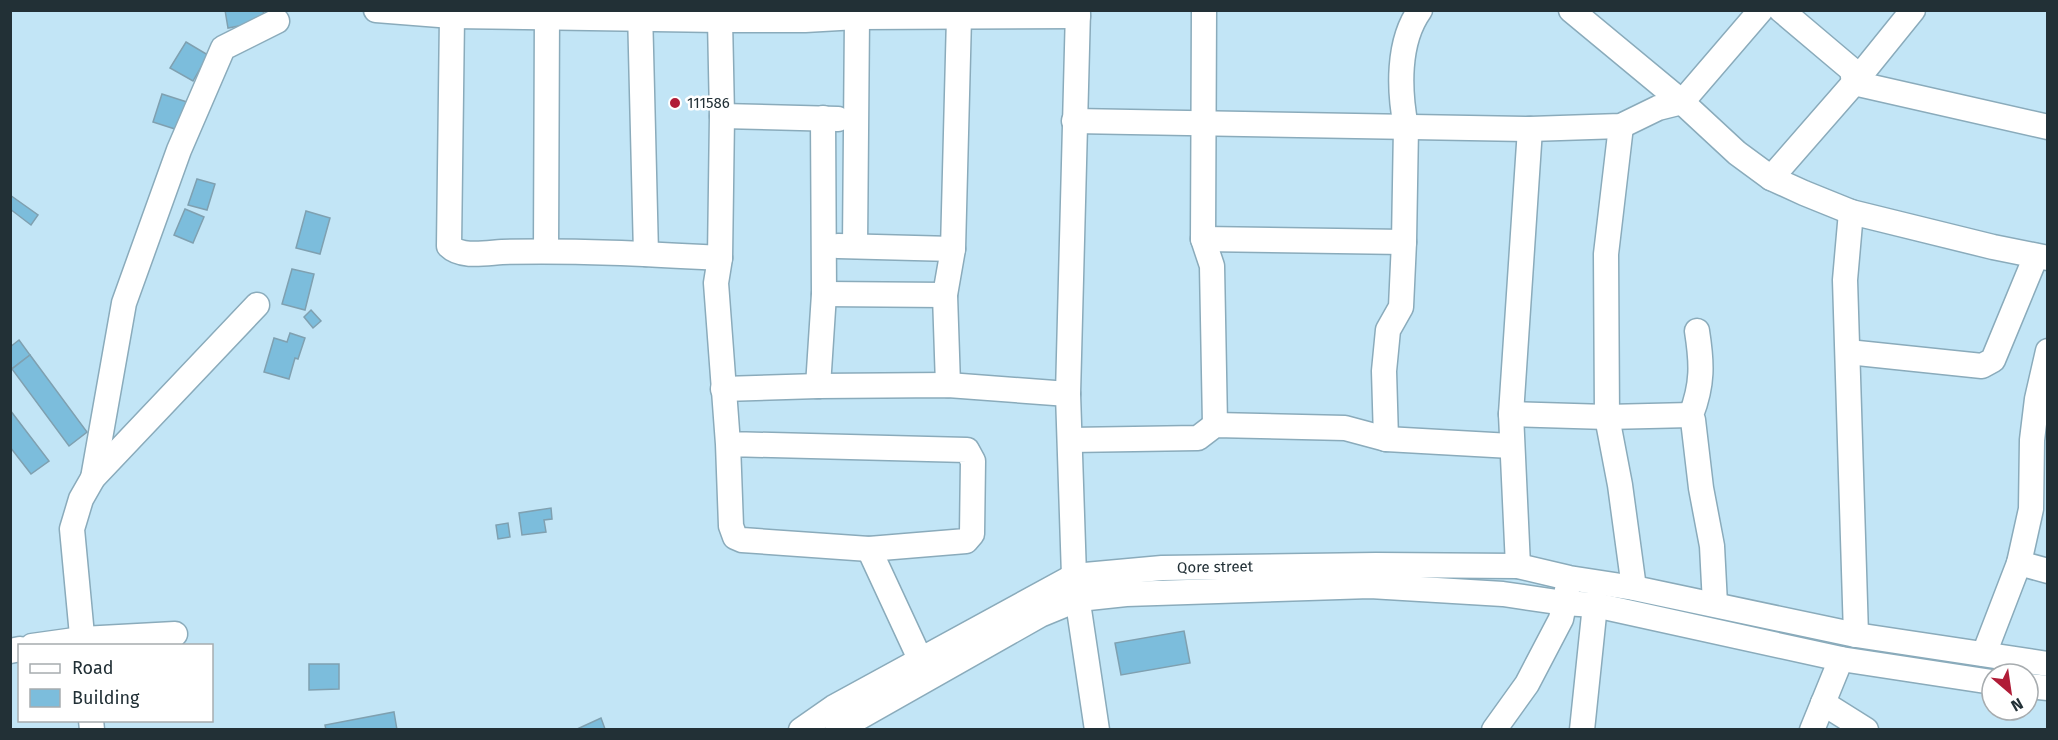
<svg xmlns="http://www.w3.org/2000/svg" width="2058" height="740" font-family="'Fira Sans',sans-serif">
<rect width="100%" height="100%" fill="#c2e5f6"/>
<g fill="#7cbddc" stroke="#7fa0b0" stroke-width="1.5">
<polygon points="225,10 263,10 265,21 228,28"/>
<polygon points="186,42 208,55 193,81 170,68"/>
<polygon points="162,94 187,102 178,130 153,122"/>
<polygon points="197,179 215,184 207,210 188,205"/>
<polygon points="10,195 38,215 31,225 10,209"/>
<polygon points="185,209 204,217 193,243 174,235"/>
<polygon points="306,211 330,218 320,254 296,248"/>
<polygon points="292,269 314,274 305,310 282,304"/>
<polygon points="311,310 321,321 313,328 304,317"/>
<polygon points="290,333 305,338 298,359 295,358 289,379 264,372 274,338 287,342"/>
<polygon points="19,340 30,355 10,370 10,347"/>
<polygon points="30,355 87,432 69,446 12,369"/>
<polygon points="10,410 49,461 31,474 10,447"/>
<polygon points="551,508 552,519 544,520 546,532 522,535 519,513"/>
<polygon points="508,523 510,537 498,539 496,525"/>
<polygon points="1184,631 1190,663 1121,675 1115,643"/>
<polygon points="309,664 339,664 339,689 309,690"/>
<polygon points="394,712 397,730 326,730 325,725"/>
<polygon points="601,718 605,729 575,730"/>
</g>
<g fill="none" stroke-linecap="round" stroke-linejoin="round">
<defs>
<g id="minor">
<polyline points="376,10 452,16 720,20 805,20 857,17 1078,16"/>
<polyline points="640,10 646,254"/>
<polyline points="1078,10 1068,394 1074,576 1097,730"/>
<polyline points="1204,10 1203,239 1212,266 1215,425"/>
<polyline points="1571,10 1682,102 1737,153 1771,178 1804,193 1851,212 1993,247 2048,258"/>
<polyline points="1781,10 1852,70 1854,83 2048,127"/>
<path d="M452,16L449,246C461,258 486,253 502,252C575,250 648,254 720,258"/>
<polyline points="720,20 722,116 720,258 716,283 728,444 731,526 735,537 742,540 869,549 966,541 972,534 973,461 967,450 728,444"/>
<polyline points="722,116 838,119"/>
<polyline points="1074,121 1530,129 1621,126 1658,108 1682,102 1761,10"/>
<polyline points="1621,126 1606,254 1607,417 1620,485 1634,588"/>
<polyline points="1771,178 1854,83 1913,10"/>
<polyline points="1851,212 1845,280 1856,635"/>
<polyline points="1203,239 1404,242"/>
<polyline points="838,246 953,249"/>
<polyline points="855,246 857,17"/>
<polyline points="546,251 547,10"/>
<polyline points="824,294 945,295"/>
<path d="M1697,331C1702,363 1703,384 1691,415L1693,420L1701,488L1712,546L1715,604"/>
<polyline points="1848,352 1982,366 1993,360 2036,256"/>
<polyline points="948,385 945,295 953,249 959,17"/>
<polyline points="818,386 824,294 823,118"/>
<polyline points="723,389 818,386 948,385 1068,394"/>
<polyline points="1511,414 1607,417 1691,415"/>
<path d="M1386,439L1384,371L1388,330L1401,307L1404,242L1406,127C1399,91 1397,42 1420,10"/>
<polyline points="1070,440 1198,438 1215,425 1345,428 1386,439 1511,446"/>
<polyline points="93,478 124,303 179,150 223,48 277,21"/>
<polyline points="869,549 920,659"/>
<polyline points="2019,563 2048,571"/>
<polyline points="1518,566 1511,414 1530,129"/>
<polyline points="32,646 82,639 175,634"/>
<polyline points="83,646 72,529 81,499 93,478 257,305"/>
<polyline points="10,651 20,649"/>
<polyline points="1984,654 2019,563 2031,509 2032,440 2037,399 2048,351"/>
<polyline points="2028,686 2048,688"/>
<polyline points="1823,703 1866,730"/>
<polyline points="91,720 92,730"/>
<polyline points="801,730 834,707 1074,576 1162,568 1376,565 1518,566 1569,578 1634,588 1856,635 2048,664"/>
<polyline points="837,730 1040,615 1079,599 1126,594 1370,586 1503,594 1564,603 1595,605 1841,659 1992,682"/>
<polyline points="1494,730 1527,684 1561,619 1567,590"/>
<polyline points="1582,730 1595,605"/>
<polyline points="1812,730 1841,659"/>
</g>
</defs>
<use href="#minor" stroke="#8aabbb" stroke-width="27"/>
<use href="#minor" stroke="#fff" stroke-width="24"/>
</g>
<circle fill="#b01c37" stroke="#fff" stroke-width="2" cx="675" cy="103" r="6"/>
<g text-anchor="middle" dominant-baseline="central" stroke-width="5" stroke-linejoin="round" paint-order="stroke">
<g font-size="15" fill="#223036" stroke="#fff" text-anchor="start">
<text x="687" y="103">111586</text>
</g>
<g font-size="15" fill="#223036" stroke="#fff">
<text transform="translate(1215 567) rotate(-1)">Qore street</text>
</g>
</g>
<rect width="2058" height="740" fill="none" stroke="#223036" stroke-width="24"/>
<rect x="18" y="644" width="195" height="78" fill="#ffffff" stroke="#a7acaf" stroke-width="1.5"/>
<rect x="30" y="664" width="30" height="9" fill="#ffffff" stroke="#a7acaf" stroke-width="1.5"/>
<text x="72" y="674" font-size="18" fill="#223036">Road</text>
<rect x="30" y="689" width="30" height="18" fill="#7cbddc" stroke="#a7acaf" stroke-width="1.5"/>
<text x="72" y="704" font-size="18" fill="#223036">Building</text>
<g transform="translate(2010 692) rotate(151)"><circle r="28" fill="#ffffff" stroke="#a7acaf" stroke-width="1.5"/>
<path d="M0-4.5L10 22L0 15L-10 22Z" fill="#b01c37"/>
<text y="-9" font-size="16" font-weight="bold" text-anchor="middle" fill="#223036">N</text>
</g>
</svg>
